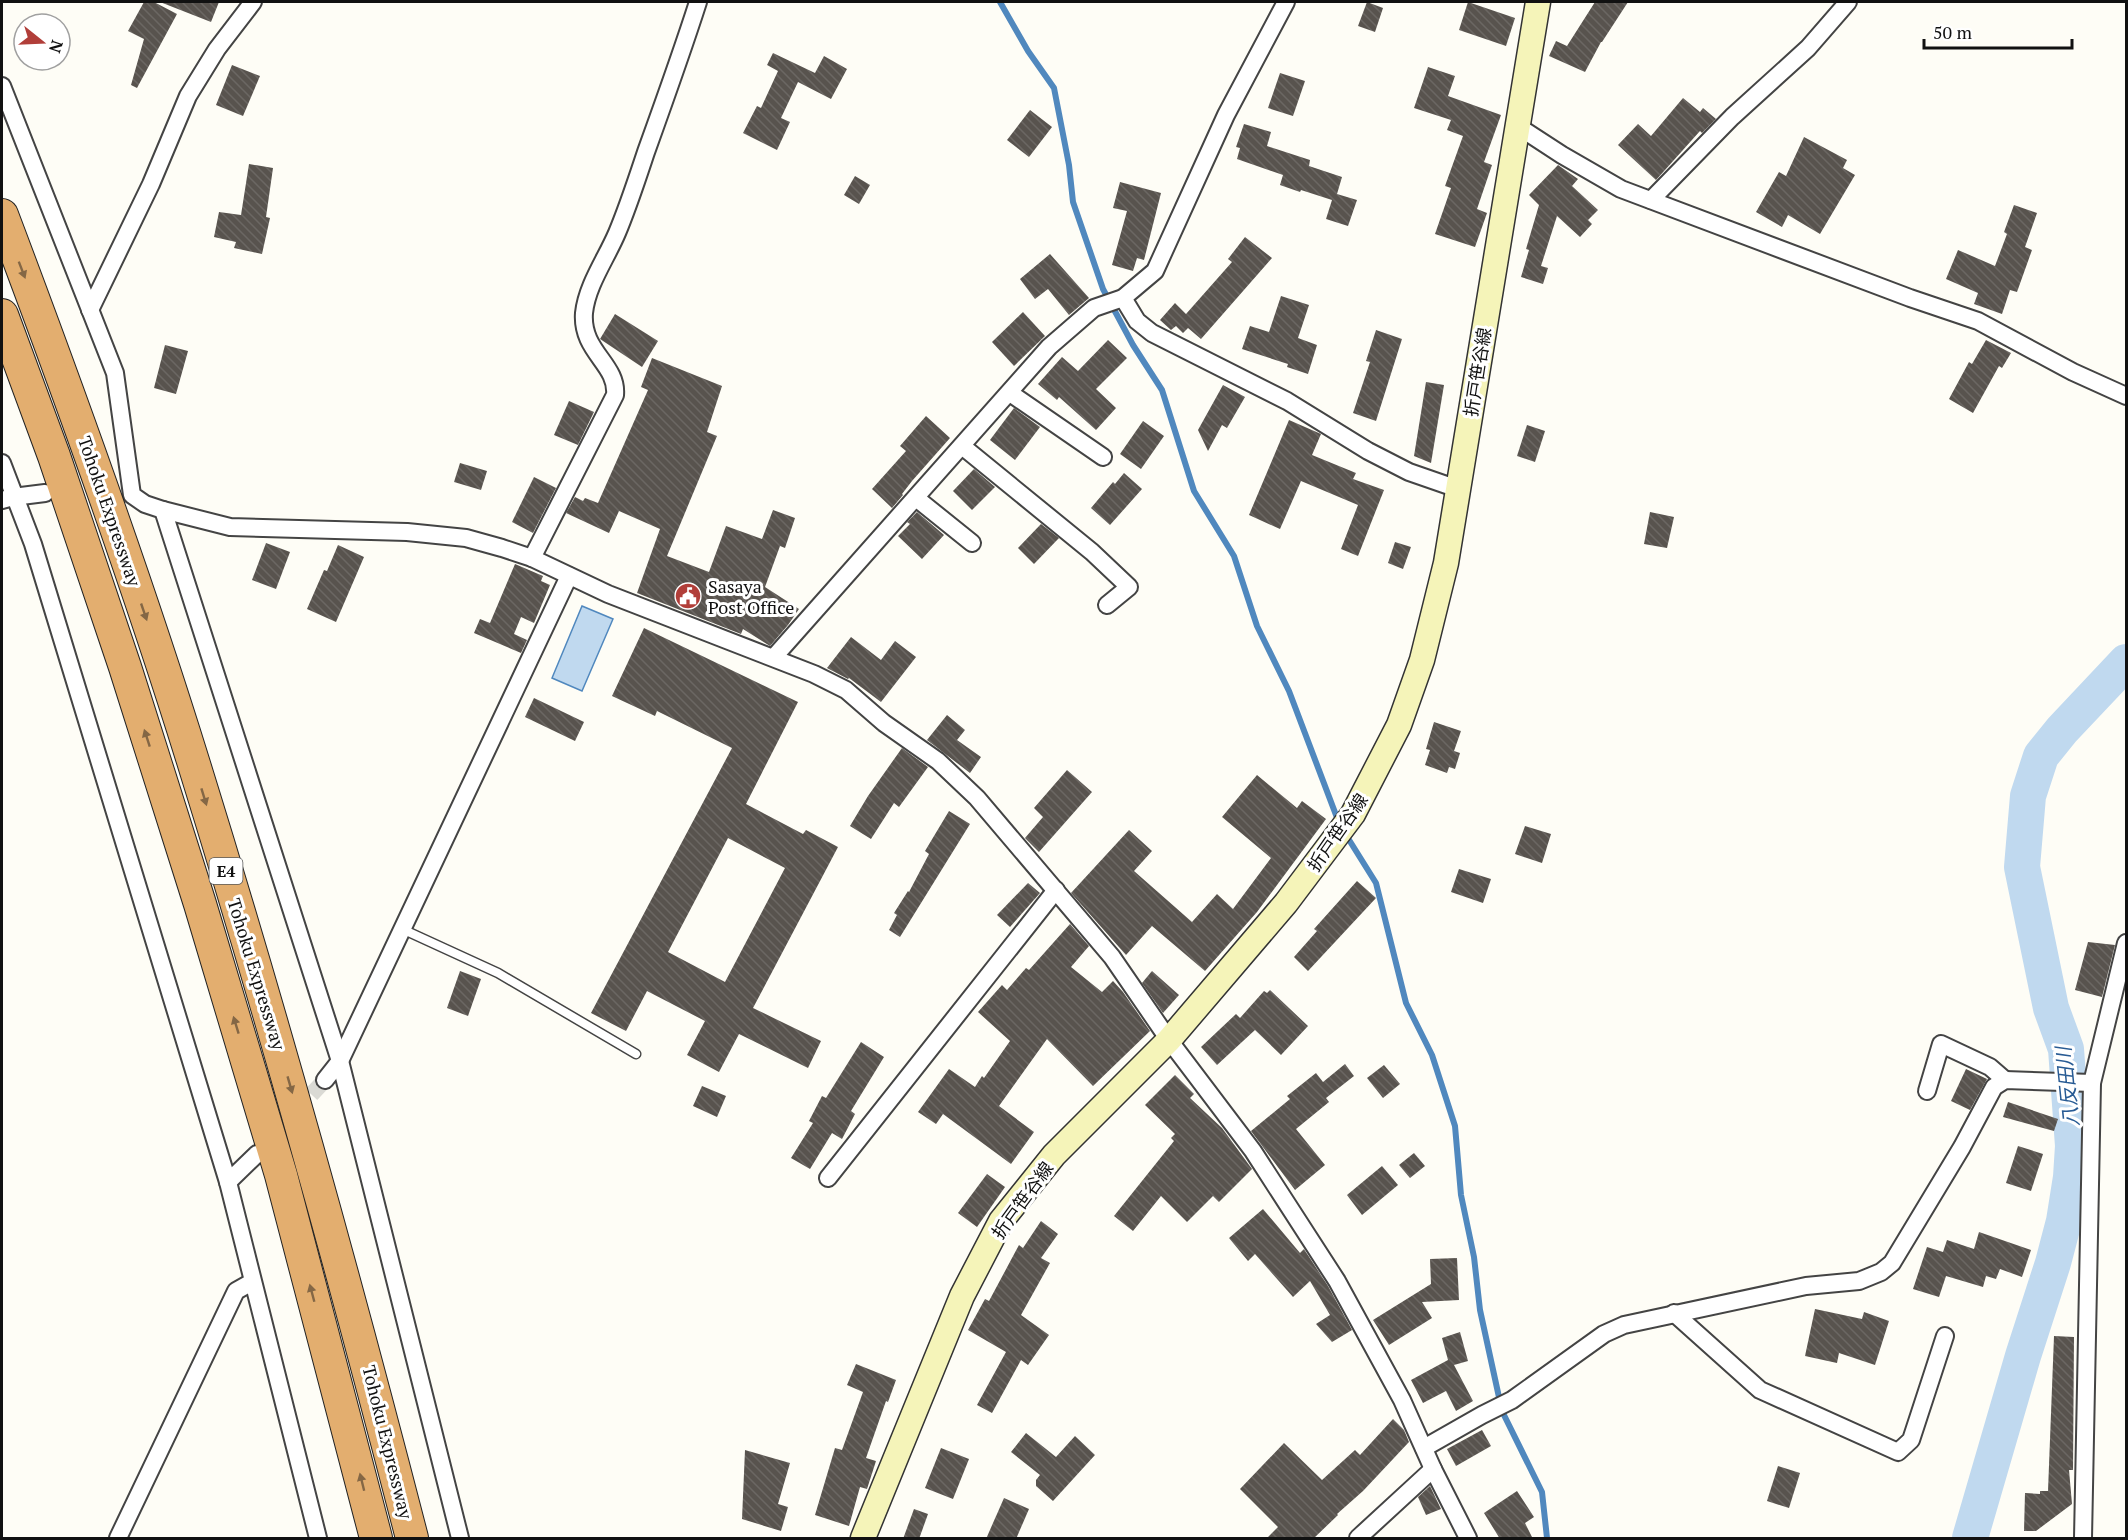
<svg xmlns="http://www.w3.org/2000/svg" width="2128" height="1540" font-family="'PT Serif','Noto Sans JP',serif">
<defs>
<pattern id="building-back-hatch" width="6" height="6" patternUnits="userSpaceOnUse" patternTransform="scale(1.5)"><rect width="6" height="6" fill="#58534e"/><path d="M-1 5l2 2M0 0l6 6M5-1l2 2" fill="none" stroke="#6b6763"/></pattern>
</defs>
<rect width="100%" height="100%" fill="#fefdf6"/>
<polygon fill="#c0d9ef" stroke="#5088be" stroke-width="1.5" points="582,606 613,619 582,691 552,678"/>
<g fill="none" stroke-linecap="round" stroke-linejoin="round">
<g stroke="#5088be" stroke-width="6">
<polyline points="1000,2 1028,51 1054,88 1069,165 1073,202 1103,289 1133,345 1162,390 1194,491 1234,556 1257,626 1289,691 1339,823"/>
<polyline points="1346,835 1376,883 1406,1003 1432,1055 1455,1126 1461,1195 1474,1257 1480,1310 1502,1411 1542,1492 1547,1538"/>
</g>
<polyline stroke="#c0d9ef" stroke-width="36" points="1970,1538 2023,1356 2053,1263 2064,1221 2071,1177 2073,1146 2066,1049 2051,1008 2022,867 2028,796 2041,756 2062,730 2126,662"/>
</g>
<g fill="url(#building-back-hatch)" fill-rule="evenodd">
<polygon points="144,2 154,2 177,14 137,88 131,85 144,39 128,31"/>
<polygon points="160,2 219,2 211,22"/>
<polygon points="1367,2 1383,8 1375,32 1358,26"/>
<polygon points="1468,2 1515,18 1506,46 1459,30"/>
<polygon points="1595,2 1628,2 1602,42 1601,42 1585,72 1549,56 1556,41 1567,46"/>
<polygon points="773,53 815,73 824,56 847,69 831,99 798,82 781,118 790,122 777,150 743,133 757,106 761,108 778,71 767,65"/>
<polygon points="232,65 260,76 243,116 216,105"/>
<polygon points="1428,67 1455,76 1448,96 1501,115 1484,162 1492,165 1477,209 1487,213 1475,247 1435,234 1451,188 1445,186 1463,136 1447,130 1451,120 1414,108"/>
<polygon points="1280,73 1305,81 1293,116 1268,108"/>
<polygon points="1683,98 1700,112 1703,108 1716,119 1702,133 1700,131 1656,180 1618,145 1638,124 1651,136"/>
<polygon points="1030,110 1052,127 1029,157 1007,140"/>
<polygon points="1244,124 1271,132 1267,146 1310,160 1309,166 1342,177 1337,194 1357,200 1348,226 1326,219 1332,200 1301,190 1300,192 1280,185 1283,175 1237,159 1240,148 1236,147"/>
<polygon points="1804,137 1847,160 1843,168 1855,175 1820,234 1788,215 1782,227 1756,212 1779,172 1786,176"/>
<polygon points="249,164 273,168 266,217 270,218 262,254 234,248 236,242 214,237 219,212 241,215"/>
<polygon points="1558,165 1578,179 1572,186 1598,210 1588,220 1592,224 1580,237 1557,216 1541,266 1548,268 1543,284 1521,277 1529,250 1526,249 1539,205 1529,195"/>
<polygon points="855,176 870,185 859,204 844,195"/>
<polygon points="1120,182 1161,193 1144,260 1137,258 1133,271 1112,265 1127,211 1113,208"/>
<polygon points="2014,205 2037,213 2025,247 2032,250 2017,292 2010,290 2002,314 1974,304 1978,293 1946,279 1958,250 1995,266 2007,234 2004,232"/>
<polygon points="1245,237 1272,258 1201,339 1188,328 1183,333 1176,326 1171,330 1160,320 1175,303 1186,314 1232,262 1228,259"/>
<polygon points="1050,254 1089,298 1069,315 1048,289 1035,299 1020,279"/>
<polygon points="1281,296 1309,305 1298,338 1317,345 1308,374 1287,367 1288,364 1242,349 1250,326 1269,332"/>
<polygon points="1023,312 1045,336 1014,366 992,342"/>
<polygon points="615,314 658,341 642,367 600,339"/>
<polygon points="1376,330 1402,339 1376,421 1353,413 1370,362 1366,361"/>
<polygon points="1108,340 1127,358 1096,389 1116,408 1096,430 1059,397 1057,400 1038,384 1062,357 1078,371"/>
<polygon points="1986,340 2011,353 2002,368 1999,366 1973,413 1949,399 1969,362 1972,364"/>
<polygon points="165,345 188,351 176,394 154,388"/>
<polygon points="652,358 722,386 707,432 717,436 667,556 709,572 726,526 762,539 773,510 795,518 785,548 780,546 765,587 799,609 788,625 770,646 743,629 741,634 637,593 660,529 619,511 609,533 566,513 575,497 583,501 585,498 598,503 648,390 641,387"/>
<polygon points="1426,382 1444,385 1431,463 1414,456"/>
<polygon points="1223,385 1245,397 1227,428 1222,425 1208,451 1198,430"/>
<polygon points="569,401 594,412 578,445 554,435"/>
<polygon points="1014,408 1040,427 1015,460 990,440"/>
<polygon points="926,416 950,438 912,481 902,494 903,495 892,508 872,489 906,451 900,446"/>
<polygon points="1289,420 1321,434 1312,455 1356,473 1353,479 1384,490 1358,556 1341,549 1358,505 1301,481 1280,529 1249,515"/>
<polygon points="1143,421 1164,436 1141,469 1120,454"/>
<polygon points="1527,425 1545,431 1535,462 1517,456"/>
<polygon points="460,463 487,471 481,490 454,482"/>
<polygon points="974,469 995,487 972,510 953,491"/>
<polygon points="1124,473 1142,489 1110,525 1091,508 1113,482 1115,484"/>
<polygon points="534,477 556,488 533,533 512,522"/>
<polygon points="917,512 944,535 922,559 898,536 910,524 907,522"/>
<polygon points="1650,512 1674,517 1667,548 1644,544"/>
<polygon points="1041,524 1059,538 1034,564 1018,548"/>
<polygon points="1395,542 1411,547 1403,569 1388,563"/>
<polygon points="266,543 290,552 276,589 252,580"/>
<polygon points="338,545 364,557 336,622 307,609 324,570 327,571"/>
<polygon points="515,564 543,576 541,581 550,585 534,623 521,617 514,634 527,640 521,653 474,633 480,619 490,623"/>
<path d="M644,628L798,702L746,804L803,834L806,830L838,847L753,1008L821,1041L808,1068L739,1034L719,1072L687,1055L705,1021L647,991L626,1031L591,1013L732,748L657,711L655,716L612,696ZM728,838L785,868L725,982L668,952Z"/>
<polygon points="851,637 881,660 895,641 916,657 881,702 849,678 848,679 827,668"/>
<polygon points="534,698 584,722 575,741 525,717"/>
<polygon points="947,715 965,730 957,740 981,757 970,773 927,740"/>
<polygon points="1434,722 1461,731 1454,751 1460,753 1455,769 1449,767 1447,773 1425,765 1430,750 1426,749"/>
<polygon points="902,748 928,767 899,807 894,803 871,839 850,826 868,796"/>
<polygon points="1067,770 1092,792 1039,852 1025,838 1043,817 1034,808"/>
<polygon points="1257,775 1297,808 1302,801 1326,819 1257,912 1205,971 1152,926 1126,955 1071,893 1129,830 1152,851 1134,871 1192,922 1217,894 1233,909 1271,858 1222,817"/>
<polygon points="949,811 970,824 900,937 889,930 897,915 894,913 908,891 909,892 929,854 925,851"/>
<polygon points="1525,826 1551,834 1542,863 1515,854"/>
<polygon points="1459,869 1491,879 1483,903 1451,892"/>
<polygon points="1357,881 1376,898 1308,971 1294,957 1317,931 1314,929"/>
<polygon points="1028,883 1040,893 1010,927 997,915"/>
<polygon points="1070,924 1089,946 1071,967 1102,992 1113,981 1123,992 1150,1031 1093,1086 1047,1039 999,1106 1034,1132 1011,1164 943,1114 936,1124 918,1112 949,1069 975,1087 982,1076 984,1078 1010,1041 978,1012 1002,985 1007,990 1026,968 1029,970"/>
<polygon points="2088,942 2115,945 2102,997 2075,990"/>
<polygon points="460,971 481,979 468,1016 447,1008"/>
<polygon points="1152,971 1179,995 1163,1013 1142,983"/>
<polygon points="1270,990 1308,1026 1281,1055 1255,1030 1217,1065 1201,1047 1236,1014 1240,1018 1264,991 1267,993"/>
<polygon points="861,1042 884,1057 851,1111 855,1114 842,1139 832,1133 810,1169 791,1158 813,1123 809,1121 822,1096 826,1098"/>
<polygon points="1345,1064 1354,1076 1326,1098 1329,1102 1296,1129 1325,1165 1295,1190 1251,1131 1290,1099 1287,1096 1316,1073 1323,1082"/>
<polygon points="1384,1065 1400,1084 1383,1098 1367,1078"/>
<polygon points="1966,1069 1987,1079 1970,1110 1951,1101"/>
<polygon points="1175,1075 1194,1094 1190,1098 1222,1128 1252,1169 1219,1202 1213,1196 1187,1222 1161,1196 1133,1231 1114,1216 1174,1141 1171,1138 1175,1134 1145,1105"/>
<polygon points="702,1086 726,1096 717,1117 693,1106"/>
<polygon points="2008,1102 2058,1119 2054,1131 2003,1117"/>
<polygon points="2018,1146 2043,1154 2031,1191 2006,1183"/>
<polygon points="1414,1153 1425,1166 1410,1178 1399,1165"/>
<polygon points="1382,1166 1398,1185 1362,1215 1347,1195"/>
<polygon points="987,1174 1005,1187 977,1227 958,1213"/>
<polygon points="1263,1209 1300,1253 1304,1249 1328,1286 1352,1330 1332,1342 1316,1324 1330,1315 1310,1281 1293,1297 1255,1254 1248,1261 1229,1238"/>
<polygon points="1041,1221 1058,1234 1041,1258 1050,1263 1021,1315 1049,1335 1028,1365 1021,1360 992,1413 977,1405 1006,1352 968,1330 985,1299 989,1301 1019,1245 1023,1248"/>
<polygon points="1979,1232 2031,1250 2022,1277 2000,1269 1996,1279 1986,1276 1983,1287 1946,1276 1939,1297 1913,1289 1927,1247 1943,1252 1947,1240 1974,1249"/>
<polygon points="1457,1258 1459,1300 1422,1302 1432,1318 1389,1345 1373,1320 1431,1284 1430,1259"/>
<polygon points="1815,1309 1862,1319 1864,1312 1889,1321 1875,1365 1839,1353 1837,1363 1805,1356"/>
<polygon points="1460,1332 1468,1361 1454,1365 1473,1401 1456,1411 1446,1391 1423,1403 1411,1380 1448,1360 1442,1338"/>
<polygon points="2054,1336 2074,1337 2073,1470 2069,1470 2072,1504 2036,1531 2024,1531 2025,1493 2040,1494 2040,1491 2048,1491"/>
<polygon points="856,1364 896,1380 888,1402 886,1401 866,1458 876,1461 867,1489 860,1487 849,1526 815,1515 835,1448 842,1450 863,1392 847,1385"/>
<polygon points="1393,1419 1404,1430 1409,1442 1363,1491 1337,1514 1338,1515 1313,1539 1266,1539 1278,1527 1240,1489 1284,1443 1322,1480 1355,1450 1360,1455"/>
<polygon points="1482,1430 1491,1446 1456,1466 1447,1449"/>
<polygon points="1026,1433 1056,1457 1075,1436 1095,1455 1053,1501 1036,1486 1036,1480 1040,1475 1011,1452"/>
<polygon points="941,1448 969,1459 953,1499 925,1488"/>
<polygon points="745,1450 790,1463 778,1504 788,1507 781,1531 742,1519"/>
<polygon points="1778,1466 1800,1473 1789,1508 1767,1501"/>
<polygon points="1430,1486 1441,1509 1426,1515 1418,1497"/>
<polygon points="1517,1491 1534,1517 1525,1523 1533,1539 1500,1539 1484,1513"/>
<polygon points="1004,1498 1029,1509 1016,1539 986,1539"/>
<polygon points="914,1509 928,1514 919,1539 903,1539"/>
</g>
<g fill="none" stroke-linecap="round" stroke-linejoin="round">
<polyline stroke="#dadad4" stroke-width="16" stroke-dasharray="16 8" stroke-linecap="butt" points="295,1112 325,1080"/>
<defs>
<polyline id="lane" points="402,929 498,973 636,1054"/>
<g id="street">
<polyline points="2,86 115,373 132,495 145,504 163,510 340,1061 460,1538"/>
<polyline points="1516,125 1562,155 1621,189 1910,298 1978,321 2073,372 2126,396"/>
<polyline points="1651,200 1732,117 1808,48 1848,2"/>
<polyline points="1123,298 1137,321 1152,333 1287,401 1368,451 1409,472 1458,489"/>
<polyline points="90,310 151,184 188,96 217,49 253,2"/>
<polyline points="1010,393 1103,457"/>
<polyline points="962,446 1092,552 1129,587 1107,605"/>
<polyline points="2,463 33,544 228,1182 318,1538"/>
<polyline points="916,498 972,543"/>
<polyline points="2,500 13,497 45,493"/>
<polyline points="163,510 230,527 407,532 466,538 502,548 532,558 608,594 814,674 846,690 884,723 938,761 977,798 1112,957 1169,1040 1253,1151 1337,1281 1402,1400 1433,1469 1468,1538"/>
<path d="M532,558L615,395C618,364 581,352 584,313C587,285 606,259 617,233C628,207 637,179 646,152C664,102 682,52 698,2"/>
<polyline points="774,657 1049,347 1094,308 1123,298 1155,271 1226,115 1286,2"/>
<polyline points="325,1080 340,1061 569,576"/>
<polyline points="1927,1091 1941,1044 1990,1067 2005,1080"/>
<polyline points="828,1178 1056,890"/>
<polyline points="228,1182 257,1154"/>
<polyline points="1674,1313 1760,1390 1898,1452 1911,1440 1945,1336"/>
<polyline points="1424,1448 1482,1415 1512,1400 1604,1334 1624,1325 1806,1286 1859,1281 1881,1272 1892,1263 1962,1147 1994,1087 2005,1080 2092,1083"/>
<polyline points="118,1538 236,1291 252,1282"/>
<polyline points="1358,1538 1433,1469"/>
<polyline points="2083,1538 2092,1083 2126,943"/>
</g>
<polyline id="secondary" points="863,1538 962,1296 1001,1221 1054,1155 1169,1040 1286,903 1353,814 1399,725 1422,660 1446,563 1538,2"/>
<g id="highway">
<path d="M2,215C70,395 136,577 193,761C273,1018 345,1278 412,1538"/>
<polyline points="2,315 54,456 125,667 200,904 281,1175 376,1538"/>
</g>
</defs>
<use href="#lane" stroke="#444" stroke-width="11"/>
<use href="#street" stroke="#444" stroke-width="20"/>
<use href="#secondary" stroke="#333" stroke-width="27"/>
<use href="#highway" stroke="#222" stroke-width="34"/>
<use href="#lane" stroke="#fff" stroke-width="8"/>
<use href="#street" stroke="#fff" stroke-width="16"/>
<use href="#secondary" stroke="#f5f4b9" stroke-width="24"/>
<use href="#highway" stroke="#e3ae6f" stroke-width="32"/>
</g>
<defs><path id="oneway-solid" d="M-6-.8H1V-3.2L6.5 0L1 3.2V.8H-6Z" transform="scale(1.5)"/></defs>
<g fill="#846745">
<use href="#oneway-solid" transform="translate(22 270) rotate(69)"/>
<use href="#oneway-solid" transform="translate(144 612) rotate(71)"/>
<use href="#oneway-solid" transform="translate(147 738) rotate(-108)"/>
<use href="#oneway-solid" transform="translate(204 797) rotate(73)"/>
<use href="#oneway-solid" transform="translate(236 1025) rotate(-107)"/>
<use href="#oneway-solid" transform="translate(290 1085) rotate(74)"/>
<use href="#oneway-solid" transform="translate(312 1293) rotate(-105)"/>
<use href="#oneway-solid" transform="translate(362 1482) rotate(-104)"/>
</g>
<defs>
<symbol id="civic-disc" viewBox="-11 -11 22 22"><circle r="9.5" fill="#b13e39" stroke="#fff"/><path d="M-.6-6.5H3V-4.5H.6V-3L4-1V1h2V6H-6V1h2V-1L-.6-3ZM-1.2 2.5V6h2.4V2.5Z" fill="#fff"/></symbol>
</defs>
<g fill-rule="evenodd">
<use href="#civic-disc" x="673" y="581" width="30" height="30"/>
</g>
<g text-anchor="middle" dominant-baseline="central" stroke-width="6" stroke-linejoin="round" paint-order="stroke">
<rect fill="#fff" stroke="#585858" stroke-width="1.5" x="209.5" y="858" width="33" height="26" rx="4.5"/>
<g font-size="16" font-weight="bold" fill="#111">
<text x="226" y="871">E4</text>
</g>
<g font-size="18" fill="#111" stroke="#fff">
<text transform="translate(1477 372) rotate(-81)">折戸笹谷線</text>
<text transform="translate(110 511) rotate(71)">Tohoku Expressway</text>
<text transform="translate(1337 832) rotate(-55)">折戸笹谷線</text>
<text transform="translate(257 974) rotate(73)">Tohoku Expressway</text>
<text transform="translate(1022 1200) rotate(-54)">折戸笹谷線</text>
<text transform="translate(388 1442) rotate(76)">Tohoku Expressway</text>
</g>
<g font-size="18" fill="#111" stroke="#fff" text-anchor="start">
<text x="708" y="586">Sasaya<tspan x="708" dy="21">Post Office</tspan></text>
</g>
<g font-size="20" font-style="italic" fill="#285b94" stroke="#fff">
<text transform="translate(2067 1087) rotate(-96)">八反田川</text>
</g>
</g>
<rect width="2128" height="1540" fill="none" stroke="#111111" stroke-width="6"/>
<g transform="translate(42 42) rotate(108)"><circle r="28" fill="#ffffff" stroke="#a0a0a0" stroke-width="1.5"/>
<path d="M0-4.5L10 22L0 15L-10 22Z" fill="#b13e39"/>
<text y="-9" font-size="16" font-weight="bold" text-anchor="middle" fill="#111111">N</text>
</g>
<path d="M1924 39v9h148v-9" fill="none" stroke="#111111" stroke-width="3"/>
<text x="1933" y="39" font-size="18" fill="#111111" stroke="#ffffff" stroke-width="4.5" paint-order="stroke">50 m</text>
</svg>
